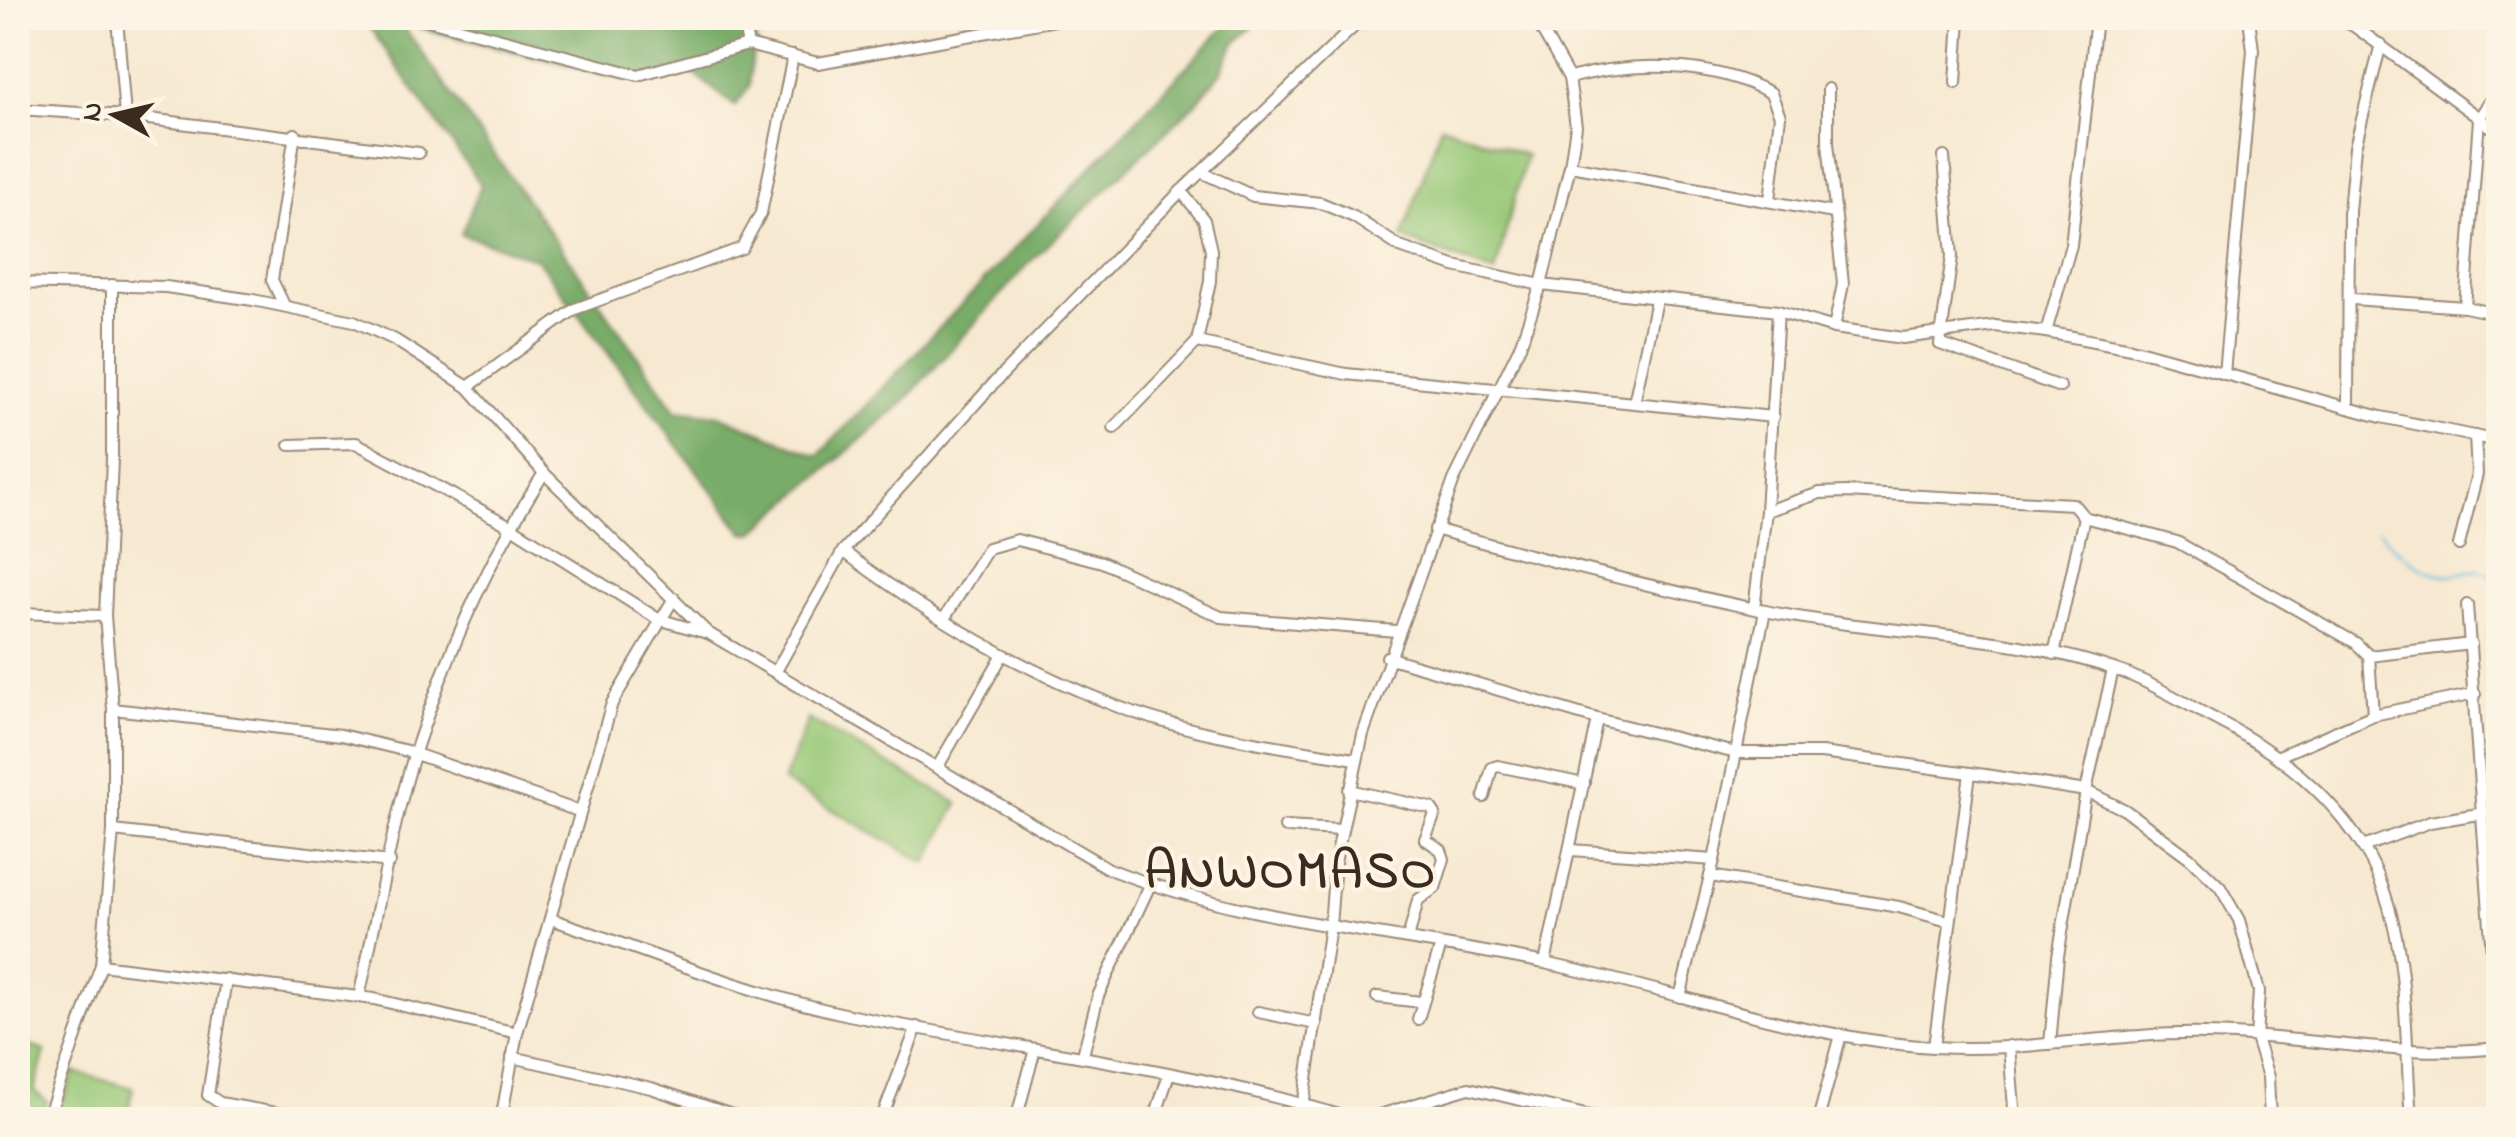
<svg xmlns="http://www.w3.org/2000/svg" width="2516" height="1137" font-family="'Indie Flower',sans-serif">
<rect width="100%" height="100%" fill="#fcf5e5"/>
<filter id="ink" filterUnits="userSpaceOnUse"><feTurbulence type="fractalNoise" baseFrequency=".01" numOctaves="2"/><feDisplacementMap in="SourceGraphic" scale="20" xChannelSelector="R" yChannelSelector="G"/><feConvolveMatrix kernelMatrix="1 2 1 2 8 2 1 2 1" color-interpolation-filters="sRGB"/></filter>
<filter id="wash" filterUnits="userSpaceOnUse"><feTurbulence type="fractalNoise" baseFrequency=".0048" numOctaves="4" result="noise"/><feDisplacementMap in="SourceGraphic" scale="40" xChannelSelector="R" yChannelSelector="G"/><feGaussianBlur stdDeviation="2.25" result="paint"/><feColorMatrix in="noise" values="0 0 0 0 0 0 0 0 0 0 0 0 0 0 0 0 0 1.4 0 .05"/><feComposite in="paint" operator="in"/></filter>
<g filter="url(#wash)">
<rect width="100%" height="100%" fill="#f7e9d1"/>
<g fill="#96c776" stroke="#68784a" stroke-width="2.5">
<polygon points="652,18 702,18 700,29 651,30"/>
<polygon points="1441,125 1526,155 1495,273 1402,238"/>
<polygon points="808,719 958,803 927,863 783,782"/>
<polygon points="18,1042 45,1051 34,1091 47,1102 42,1119 18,1120"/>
<polygon points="73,1072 133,1088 126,1119 56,1119"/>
</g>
<path fill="#78ac67" stroke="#5a6b42" stroke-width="2.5" d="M363,18H652V29H700L702,18H755C760,43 748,60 750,86L735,106L689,70L624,79L401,23L676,410L719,415L818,456L1233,18H1262L1233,45L1222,71L1196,103L1032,260L902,404L753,533L743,532L537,259L461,234L481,185Z"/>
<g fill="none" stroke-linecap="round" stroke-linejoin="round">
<path stroke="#5fbcdd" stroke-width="2.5" d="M2378,530C2394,547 2419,573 2445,575C2467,576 2472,563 2498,578"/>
</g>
</g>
<g filter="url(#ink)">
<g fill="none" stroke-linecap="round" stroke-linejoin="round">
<defs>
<g id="minor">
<polyline points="117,18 125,116"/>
<polyline points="421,18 638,75 748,45 818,63 1066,18"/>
<polyline points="742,18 748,45"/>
<polyline points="2343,18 2498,132"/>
<path d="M1569,78C1633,61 1711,61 1771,93L1780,116L1770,200"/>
<polyline points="1956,83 1960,18"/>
<polyline points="1828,89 1828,143 1843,284 1834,328"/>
<polyline points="18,109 125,116 419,153"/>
<polyline points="1944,157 1952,256 1940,344 2060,387"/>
<polyline points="1570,166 1834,213"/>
<polyline points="1201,172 1253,196 1321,203 1354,217 1400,247 1454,266 1541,285 1778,311 1834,328 1903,338 1995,326 2046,332 2131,348 2381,417 2498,441"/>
<path d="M18,283L166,287L253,300L354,321L395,340L468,387L544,473L708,633L1109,869C1248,923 1399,933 1544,963C1675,990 1799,1038 1934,1047C2025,1053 2115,1032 2205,1034C2303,1035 2401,1059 2498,1048"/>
<polyline points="2352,299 2465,307 2498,314"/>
<polyline points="284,305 272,280 295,134"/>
<polyline points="2465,307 2479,119 2498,87"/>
<polyline points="2046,332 2071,245 2096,18"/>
<polyline points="1197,342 1346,374 1773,417"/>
<polyline points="2224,374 2253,50 2249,18"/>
<polyline points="468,387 575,309 742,248 761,213 793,56"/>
<polyline points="1634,403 1656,300"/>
<polyline points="2348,408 2349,211 2355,147 2381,44"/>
<polyline points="1114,428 1197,342 1210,281 1211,250 1204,220 1181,191"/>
<polyline points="290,445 356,443 510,526 658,619 707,633"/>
<polyline points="1766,511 1820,493 1846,492 2073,504 2084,517 2177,542 2356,643 2369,656 2373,715"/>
<path d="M1435,529C1544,560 1653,588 1765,611C1882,635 2008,631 2122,672C2152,683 2181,701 2209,716C2269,746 2326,789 2363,847C2411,923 2404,1032 2411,1120"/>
<polyline points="2459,545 2477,474 2475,436"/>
<path d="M843,551C927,615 1018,668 1116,706C1192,735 1277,746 1356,759"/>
<polyline points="2467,605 2498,1038"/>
<polyline points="1754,608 1766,511 1778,311"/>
<polyline points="18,613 105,616"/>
<polyline points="944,619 988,548 1017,540 1102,562 1221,617 1396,631"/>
<polyline points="2054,654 2084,517"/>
<polyline points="2369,656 2471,644"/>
<polyline points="1387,657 1597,719 1736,753 1821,753 1985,775 2086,791 2125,810 2190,858 2220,887 2239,920 2259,991 2256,1038 2268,1077 2270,1120"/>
<polyline points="776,671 843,551 994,383 1181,191 1363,18"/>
<polyline points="113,709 341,735 407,751 578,811"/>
<polyline points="2279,756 2373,715 2475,694"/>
<polyline points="937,768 1002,656"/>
<polyline points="1349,790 1431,808 1435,814 1425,839 1441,850 1444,859 1435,888 1418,900 1408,939"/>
<polyline points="1484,797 1492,768 1498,766 1584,784"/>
<polyline points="1285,827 1341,830"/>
<polyline points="113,831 390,862"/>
<polyline points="2363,847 2430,822 2485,813"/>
<polyline points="1571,850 1714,860"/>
<polyline points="1710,876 1899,907 1948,921"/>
<path d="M551,919C649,952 748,994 849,1015C1013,1049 1182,1066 1342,1116L1373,1117L1469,1088L1607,1120"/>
<polyline points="1545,963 1597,719"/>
<polyline points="101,965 374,999 517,1033"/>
<polyline points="226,979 208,1095 220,1103 316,1120"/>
<path d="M359,997C378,914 391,825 418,743C449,649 490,556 544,473"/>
<polyline points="1377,997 1421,1002"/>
<polyline points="1680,997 1714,860 1765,611"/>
<polyline points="1258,1012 1316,1024"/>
<polyline points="1418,1019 1441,945"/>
<polyline points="2050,1044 2058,956 2086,791 2113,669"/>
<polyline points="2009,1046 2015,1120"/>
<polyline points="1934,1047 1970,773"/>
<polyline points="1083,1055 1098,996 1150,885"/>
<polyline points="512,1057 651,1088 747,1120"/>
<polyline points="47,1120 101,965 113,831 113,709 105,616 112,460 112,285"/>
<polyline points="501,1120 517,1033 612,703 674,598"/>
<polyline points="881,1120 917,1027"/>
<polyline points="1016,1120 1035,1049"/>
<polyline points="1154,1120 1169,1074"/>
<polyline points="1301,1120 1330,926 1335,862 1363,734 1454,480 1520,346 1541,285 1570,166 1576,126 1569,78 1535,18"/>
<polyline points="1818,1120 1841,1035"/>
</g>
</defs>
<use href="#minor" stroke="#998a78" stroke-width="14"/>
<use href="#minor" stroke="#fff" stroke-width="10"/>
</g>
</g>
<g text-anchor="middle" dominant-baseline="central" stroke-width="8" stroke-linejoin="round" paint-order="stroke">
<g font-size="52" font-weight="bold" letter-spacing="2.5" fill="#3b2a1e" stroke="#fcf5e5">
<text x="1291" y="874">ANWOMASO</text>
</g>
</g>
<rect width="2516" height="1137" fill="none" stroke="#fcf5e5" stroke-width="60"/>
<g transform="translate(115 115) rotate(278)" stroke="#fcf5e5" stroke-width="8" paint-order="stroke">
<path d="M0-8L18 38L0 25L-18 38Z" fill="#3b2a1e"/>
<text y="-15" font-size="28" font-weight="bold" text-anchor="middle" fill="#3b2a1e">N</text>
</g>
</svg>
